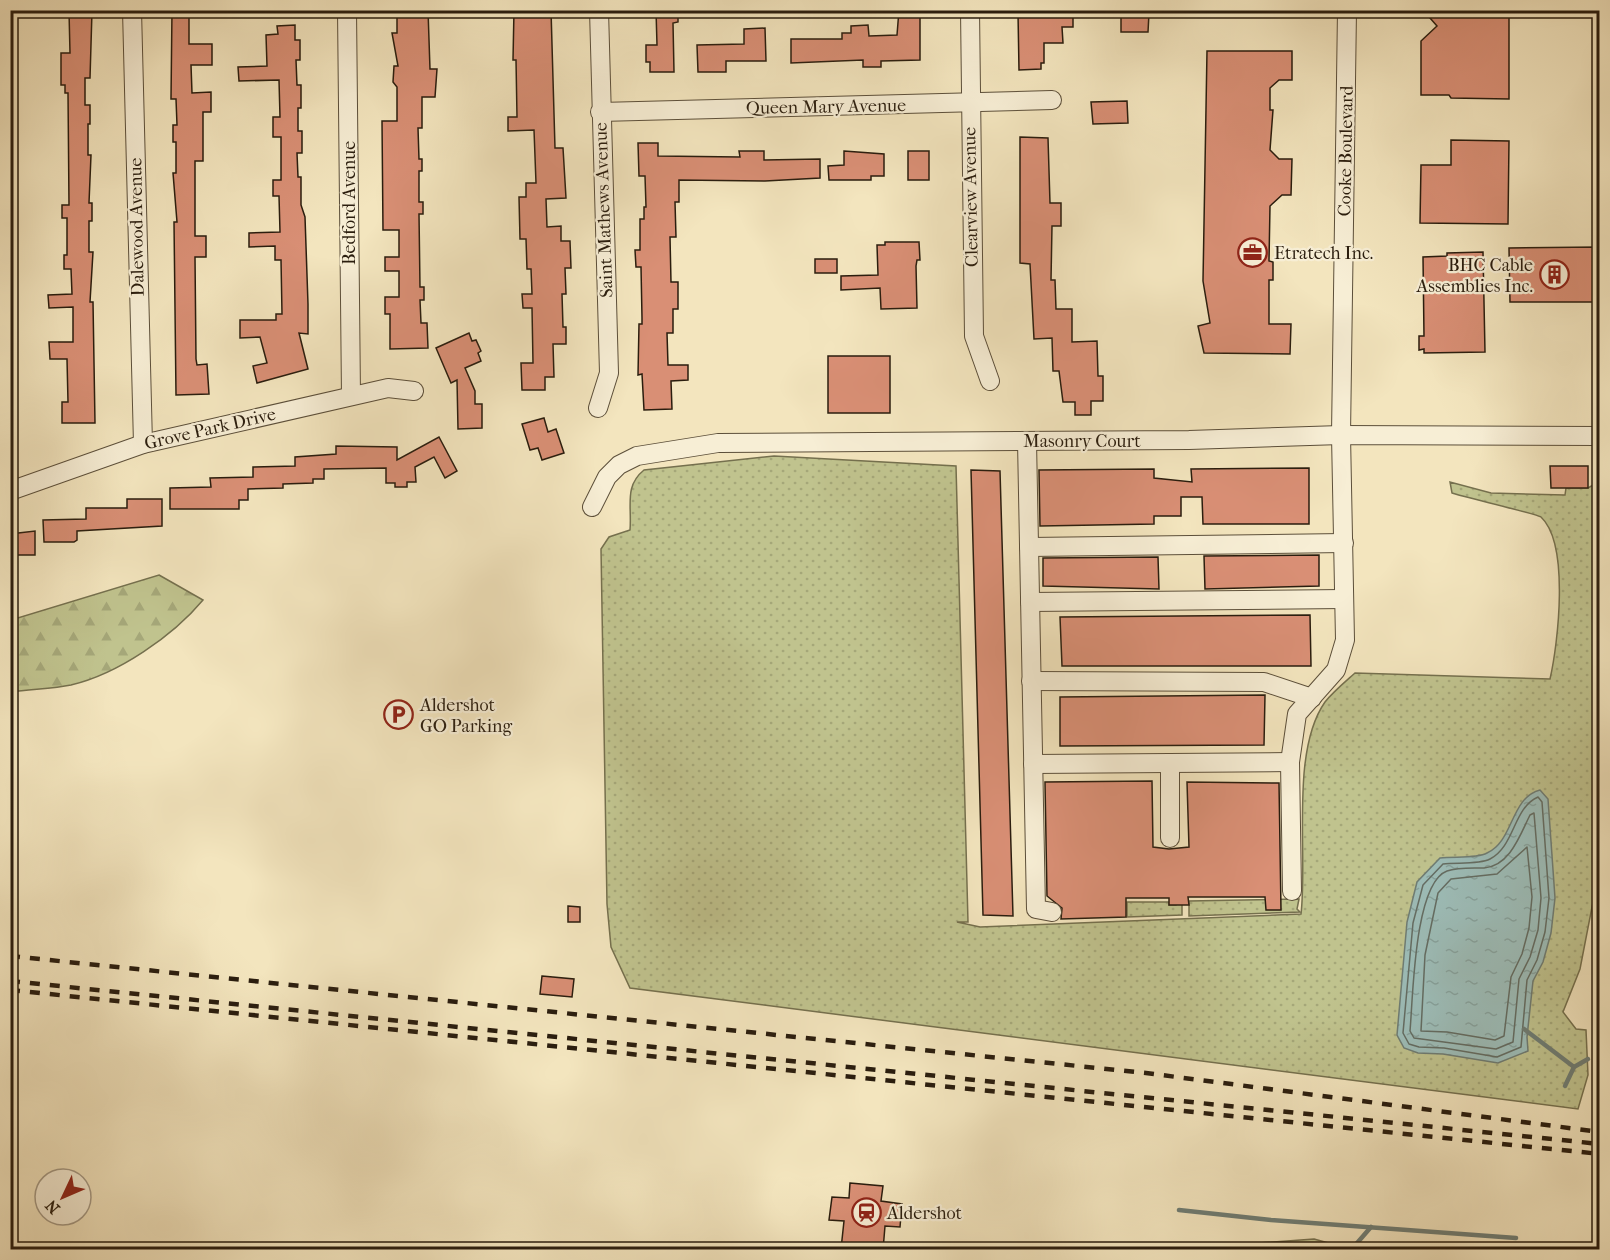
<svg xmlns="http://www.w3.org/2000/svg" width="1610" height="1260" font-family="'IM FELL French Canon',serif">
<defs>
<pattern id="forest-firs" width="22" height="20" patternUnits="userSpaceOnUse" patternTransform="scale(1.5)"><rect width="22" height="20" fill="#c0c38e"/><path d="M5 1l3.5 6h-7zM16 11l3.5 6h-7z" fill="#a5a779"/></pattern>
<pattern id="park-dots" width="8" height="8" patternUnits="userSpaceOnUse" patternTransform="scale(1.5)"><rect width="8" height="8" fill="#c0c38e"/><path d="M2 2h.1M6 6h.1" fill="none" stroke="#a5a779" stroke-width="1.8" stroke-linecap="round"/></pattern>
<pattern id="water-ripples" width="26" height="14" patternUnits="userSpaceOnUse" patternTransform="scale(1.5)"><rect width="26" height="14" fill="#9dbdb8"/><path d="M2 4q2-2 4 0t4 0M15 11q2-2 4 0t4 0" fill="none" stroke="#87a29d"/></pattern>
</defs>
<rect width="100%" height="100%" fill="#f3e5be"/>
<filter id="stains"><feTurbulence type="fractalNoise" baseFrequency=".00333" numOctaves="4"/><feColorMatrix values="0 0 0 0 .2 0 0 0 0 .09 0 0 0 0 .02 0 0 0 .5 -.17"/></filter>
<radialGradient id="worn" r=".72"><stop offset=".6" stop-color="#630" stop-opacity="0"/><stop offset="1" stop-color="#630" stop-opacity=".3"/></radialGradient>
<g fill="url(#forest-firs)" stroke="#75704e" stroke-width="1.5">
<path d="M159,575L203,600C173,636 118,674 71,685C52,689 30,689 11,692V620Z"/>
<polygon points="1314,1239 1350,1249 1235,1249 1244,1244"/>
</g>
<g fill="url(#park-dots)" stroke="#75704e" stroke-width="1.5">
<path d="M774,456L956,466L968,922H957L980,927L1301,914C1308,854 1290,752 1325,702C1333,692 1345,682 1355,673L1550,679C1558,644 1570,544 1541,517C1537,514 1464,497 1452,493L1450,482L1491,493L1565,495L1566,488H1588L1595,484L1594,464L1599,465V871L1580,969L1563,1012L1576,1029L1586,1030L1588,1075L1578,1109L630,988L611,947L607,904L601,549L609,537L630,530C632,506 624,486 644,470Z"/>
<polygon points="1299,899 1297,909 1300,912 1189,916 1189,901"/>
<polygon points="1127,902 1169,902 1169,905 1176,905 1177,902 1182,904 1182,915 1127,917"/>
</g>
<path fill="url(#water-ripples)" stroke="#6f7d74" stroke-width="1.5" d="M1540,790L1548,799L1555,898L1551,933L1543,962L1533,981L1527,1037L1528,1051L1498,1063L1443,1054L1418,1053L1404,1048L1397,1035L1407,922L1417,882L1440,858C1454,856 1476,859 1487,853C1514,841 1510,798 1540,790Z"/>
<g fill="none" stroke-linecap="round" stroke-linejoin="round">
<g stroke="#646d63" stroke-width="1.5">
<path d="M1538,797L1542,802L1549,898L1545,932L1537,960L1527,980L1521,1047L1497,1057L1444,1048L1419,1047L1409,1044L1403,1033L1413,923L1423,885L1443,864C1456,862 1478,865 1490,859C1515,846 1513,808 1538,797Z"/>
<path d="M1534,813L1541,898L1538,930L1530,957L1519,979L1513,1042L1496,1049L1414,1038L1410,1031C1413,999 1414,883 1447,871C1458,867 1473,868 1484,868C1510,866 1520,835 1530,815Z"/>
<polygon points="1527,847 1532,897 1529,928 1522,954 1511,977 1504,1036 1495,1040 1447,1032 1421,1031 1425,955 1438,893 1451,879 1497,874"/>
</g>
<g stroke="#6f7d74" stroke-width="4.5">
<polyline points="1524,1029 1574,1067"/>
<polyline points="1565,1086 1574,1067 1588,1059"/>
<polyline points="1179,1210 1271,1220 1516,1238"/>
<polyline points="1351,1250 1371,1227"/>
</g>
</g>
<g fill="#d98f75" stroke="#2a1d0e" stroke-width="1.5">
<polygon points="172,10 189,10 189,44 212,44 212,65 191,65 192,93 211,92 211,112 203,112 203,161 195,161 195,236 206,236 206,257 195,257 196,359 197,365 207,364 209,394 176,395 174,222 177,222 173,173 176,173 176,142 173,142 173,125 177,125 176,99 171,99"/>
<polygon points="397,10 428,10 430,69 437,69 435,97 422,97 422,128 418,128 419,159 422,159 422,171 419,171 419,202 423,202 423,214 419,214 420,287 424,287 424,300 420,300 421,323 427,323 428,348 390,349 390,314 385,314 385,297 399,297 399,271 385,271 385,257 399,257 399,230 383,230 382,121 397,121 397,87 393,82 394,66 398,66 392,33 397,33"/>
<polygon points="514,10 551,10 555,148 563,148 566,198 546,199 547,227 561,226 561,241 570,241 571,268 565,268 566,294 562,294 563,327 566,327 566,344 553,344 554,377 545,377 545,390 522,390 521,363 533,363 532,308 523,308 522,294 532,294 531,269 527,269 526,239 520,239 519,197 526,197 526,183 536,183 534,130 508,131 508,117 517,117 516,60 513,60"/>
<polygon points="656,10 678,10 678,22 673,23 674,72 650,72 650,62 646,62 646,45 657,45"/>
<polygon points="899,10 920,10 920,60 881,61 881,67 863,67 863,60 791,63 791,39 842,39 842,33 851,33 851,26 868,25 869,36 897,35"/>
<polygon points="1423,10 1509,10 1509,99 1451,98 1449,95 1421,95 1421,41 1437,26"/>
<polygon points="69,11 92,11 90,78 85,78 85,105 90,105 90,124 88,124 88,155 91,155 89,203 92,203 92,221 89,221 89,252 93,252 90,302 93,302 95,423 62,423 62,402 68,402 67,359 50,359 49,342 73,342 73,307 49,308 48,295 72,294 71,269 64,269 64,255 67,255 67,218 62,218 62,205 69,205 68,93 65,93 65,85 61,85 61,53 70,53"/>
<polygon points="1062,12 1062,15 1073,15 1073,27 1062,27 1063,43 1044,43 1044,63 1041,63 1041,69 1019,70 1018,13"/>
<polygon points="1121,12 1149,13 1148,32 1121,32"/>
<polygon points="295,25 295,40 300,40 300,60 296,60 297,85 301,85 301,108 298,108 298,131 302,131 302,153 297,153 298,177 301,177 301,205 305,217 308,304 308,334 299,333 308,369 257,383 253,366 267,363 260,337 240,338 240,320 276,320 276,314 282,314 281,260 275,260 275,246 249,247 249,233 280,232 279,196 273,196 273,180 281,180 281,137 273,137 273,117 280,117 279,80 239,81 238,67 267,66 266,35 278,34 277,26"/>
<polygon points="765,28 766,61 726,61 726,72 698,72 697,45 744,44 744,29"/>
<polygon points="1207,51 1292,51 1292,80 1279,80 1270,88 1270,110 1273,110 1270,150 1279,159 1292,159 1291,195 1282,195 1270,206 1269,261 1273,262 1273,280 1269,280 1269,324 1291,324 1290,354 1204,353 1198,326 1210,323 1203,281"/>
<polygon points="1127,101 1128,123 1093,124 1091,102"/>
<polygon points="1020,137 1048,138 1050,203 1061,203 1061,226 1052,226 1051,280 1055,280 1056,309 1072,309 1072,342 1097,341 1098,376 1103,376 1103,401 1091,401 1091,415 1075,415 1075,402 1063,402 1059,371 1053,371 1052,338 1034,339 1030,264 1020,263"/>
<polygon points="1451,140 1509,141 1508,224 1420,223 1421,165 1451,165"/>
<polygon points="638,143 658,143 658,156 740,157 739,151 764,151 764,160 820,159 820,178 765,181 679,180 679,202 675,202 676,237 670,237 671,282 678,282 678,309 673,309 673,333 667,333 668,365 688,365 688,380 671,381 672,409 644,410 642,374 638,375 639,324 642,324 642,318 641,267 636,267 635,250 640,250 640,219 644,219 644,207 646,207 645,176 639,176"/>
<polygon points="844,151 884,154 884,176 871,176 871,180 829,180 828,166 844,165"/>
<rect x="908" y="151" width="21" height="29"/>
<polygon points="885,242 919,242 920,260 917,260 916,266 917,308 881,309 880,288 841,290 841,276 878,275 877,245 885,245"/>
<polygon points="1599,247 1599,302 1510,302 1509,248"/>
<polygon points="1483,252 1485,352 1424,353 1424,349 1419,350 1419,336 1424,336 1423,257 1447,256 1447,253"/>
<rect x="815" y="259" width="22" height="14"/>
<polygon points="469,333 472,341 476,340 481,351 478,353 481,361 465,368 475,391 475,404 482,404 482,428 458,429 457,380 451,383 436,348"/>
<rect x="828" y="356" width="62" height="57"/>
<polygon points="544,418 548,432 556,429 564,453 542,460 538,448 530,450 522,424"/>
<polygon points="439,437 457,471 445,478 434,457 415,467 416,482 407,482 407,487 395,487 395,483 386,483 386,468 324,469 324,479 313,479 313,483 283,484 283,488 248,489 248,500 239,500 239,509 170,509 170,488 211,487 210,478 253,477 253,467 295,466 295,457 336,454 336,446 397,447 397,460"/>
<polygon points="1550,466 1588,466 1588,488 1551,488"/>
<polygon points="1309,468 1309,524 1203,524 1202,497 1181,497 1181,516 1154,516 1154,524 1040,526 1039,470 1154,469 1154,478 1192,482 1191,469"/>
<polygon points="971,470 1000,471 1013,916 983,915"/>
<polygon points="127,499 162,499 162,526 77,531 77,540 74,542 44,542 43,520 86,519 86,508 127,508"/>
<polygon points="35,531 35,555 10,555 10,534"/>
<polygon points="1319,555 1319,586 1205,589 1204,556"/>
<polygon points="1158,557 1159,589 1043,586 1043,558"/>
<polygon points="1310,615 1311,666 1062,666 1060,617"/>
<polygon points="1265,695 1264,745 1060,746 1060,697"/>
<polygon points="1152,781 1153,847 1169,849 1189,847 1187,782 1279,783 1281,910 1266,910 1265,897 1188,897 1189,905 1169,905 1169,898 1126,898 1126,917 1061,919 1062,908 1047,896 1045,782"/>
<polygon points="568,906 580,907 580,922 568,922"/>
<polygon points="542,976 574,979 572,997 540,994"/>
<polygon points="850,1183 883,1186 881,1201 902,1204 900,1227 885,1226 883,1250 841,1249 844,1221 829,1220 832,1197 849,1198"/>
</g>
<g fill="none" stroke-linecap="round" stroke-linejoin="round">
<defs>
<g id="street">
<polyline points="132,10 143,444"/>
<polyline points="347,10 351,396"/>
<polyline points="970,10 974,336 990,381"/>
<polyline points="600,112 1052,100"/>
<polyline points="598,408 609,373 599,10"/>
<polyline points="1027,441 1036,909 1052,912"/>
<polyline points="10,491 143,444 388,388 414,391"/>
<polyline points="592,507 607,477 619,465 637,456 718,443 1189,440 1341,435 1600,436"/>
<polyline points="1029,547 1344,543"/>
<polyline points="1030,602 1344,599"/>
<polyline points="1031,681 1264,682 1312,698"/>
<polyline points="1170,763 1170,838"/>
<polyline points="1033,764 1290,762"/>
<polyline points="1292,891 1290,762 1297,714 1336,670 1345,640 1341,435 1347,10"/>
</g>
</defs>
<use href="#street" stroke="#5c4f3a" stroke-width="20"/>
<use href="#street" stroke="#f7eed5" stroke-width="18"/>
<g stroke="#2a1d0e" stroke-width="4.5" stroke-dasharray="10 10" stroke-linecap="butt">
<polyline points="10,956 1146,1073 1600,1132"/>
<polyline points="10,981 1600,1144"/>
<polyline points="10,990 1600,1154"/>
</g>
</g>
<defs>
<symbol id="office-ring" viewBox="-11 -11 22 22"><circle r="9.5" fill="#f7eed5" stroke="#8f2418" stroke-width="1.5"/><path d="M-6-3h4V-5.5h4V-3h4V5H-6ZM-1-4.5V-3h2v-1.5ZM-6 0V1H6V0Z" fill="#8f2418"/></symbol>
<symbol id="building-ring" viewBox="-11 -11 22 22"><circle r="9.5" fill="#f7eed5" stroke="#8f2418" stroke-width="1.5"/><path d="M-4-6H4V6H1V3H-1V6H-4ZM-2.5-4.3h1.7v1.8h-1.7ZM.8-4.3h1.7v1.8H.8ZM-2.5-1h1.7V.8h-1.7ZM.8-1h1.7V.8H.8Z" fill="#8f2418"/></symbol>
<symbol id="parking-ring" viewBox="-11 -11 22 22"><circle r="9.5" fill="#f7eed5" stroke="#8f2418" stroke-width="1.5"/><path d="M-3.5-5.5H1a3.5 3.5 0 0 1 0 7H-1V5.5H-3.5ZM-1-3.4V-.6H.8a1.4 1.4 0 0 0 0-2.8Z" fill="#8f2418"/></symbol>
<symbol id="station-ring" viewBox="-11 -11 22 22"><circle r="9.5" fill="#f7eed5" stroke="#8f2418" stroke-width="1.5"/><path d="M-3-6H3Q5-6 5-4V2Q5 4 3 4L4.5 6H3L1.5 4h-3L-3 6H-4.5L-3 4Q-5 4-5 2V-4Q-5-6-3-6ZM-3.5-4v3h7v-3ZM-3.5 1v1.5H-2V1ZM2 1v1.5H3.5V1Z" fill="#8f2418"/></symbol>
</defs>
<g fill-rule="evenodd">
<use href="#office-ring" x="1236" y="236" width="33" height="33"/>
<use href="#building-ring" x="1538" y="258" width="33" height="33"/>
<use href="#parking-ring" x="382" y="698" width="33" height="33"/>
<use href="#station-ring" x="850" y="1196" width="33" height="33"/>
</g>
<g text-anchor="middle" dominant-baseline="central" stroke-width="4.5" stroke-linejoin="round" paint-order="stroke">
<g font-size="18" fill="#2a1d0e" stroke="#f7eed5">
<text transform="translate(826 107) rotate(-1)">Queen Mary Avenue</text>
<text transform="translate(1346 151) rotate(-89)">Cooke Boulevard</text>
<text transform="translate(971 197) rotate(-91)">Clearview Avenue</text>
<text transform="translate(349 203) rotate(-90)">Bedford Avenue</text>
<text transform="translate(604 210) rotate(-92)">Saint Mathews Avenue</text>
<text transform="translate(137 227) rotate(-91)">Dalewood Avenue</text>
<text transform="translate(210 429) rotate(-13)">Grove Park Drive</text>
<text x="1082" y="441">Masonry Court</text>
</g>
<g font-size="18" fill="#2a1d0e" stroke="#f7eed5" text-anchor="start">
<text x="1274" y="253">Etratech Inc.</text>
<text x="1533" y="265" text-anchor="end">BHC Cable<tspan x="1533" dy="21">Assemblies Inc.</tspan></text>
<text x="420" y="705">Aldershot<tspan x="420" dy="21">GO Parking</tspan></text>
<text x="887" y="1213">Aldershot</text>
</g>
</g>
<rect width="1610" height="1260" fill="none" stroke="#f3e5be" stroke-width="36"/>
<rect x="12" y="12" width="1586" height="1236" fill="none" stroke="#2a1d0e" stroke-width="3"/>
<rect x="18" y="18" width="1574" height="1224" fill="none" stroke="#2a1d0e" stroke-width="1.5"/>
<g transform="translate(63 1197) rotate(226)"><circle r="28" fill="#f7eed5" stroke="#a59a85" stroke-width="1.5"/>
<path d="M0-4.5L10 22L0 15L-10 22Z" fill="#8f2418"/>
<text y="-9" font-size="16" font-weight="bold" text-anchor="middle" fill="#2a1d0e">N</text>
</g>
<rect width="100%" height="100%" filter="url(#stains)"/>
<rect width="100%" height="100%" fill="url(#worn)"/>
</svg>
